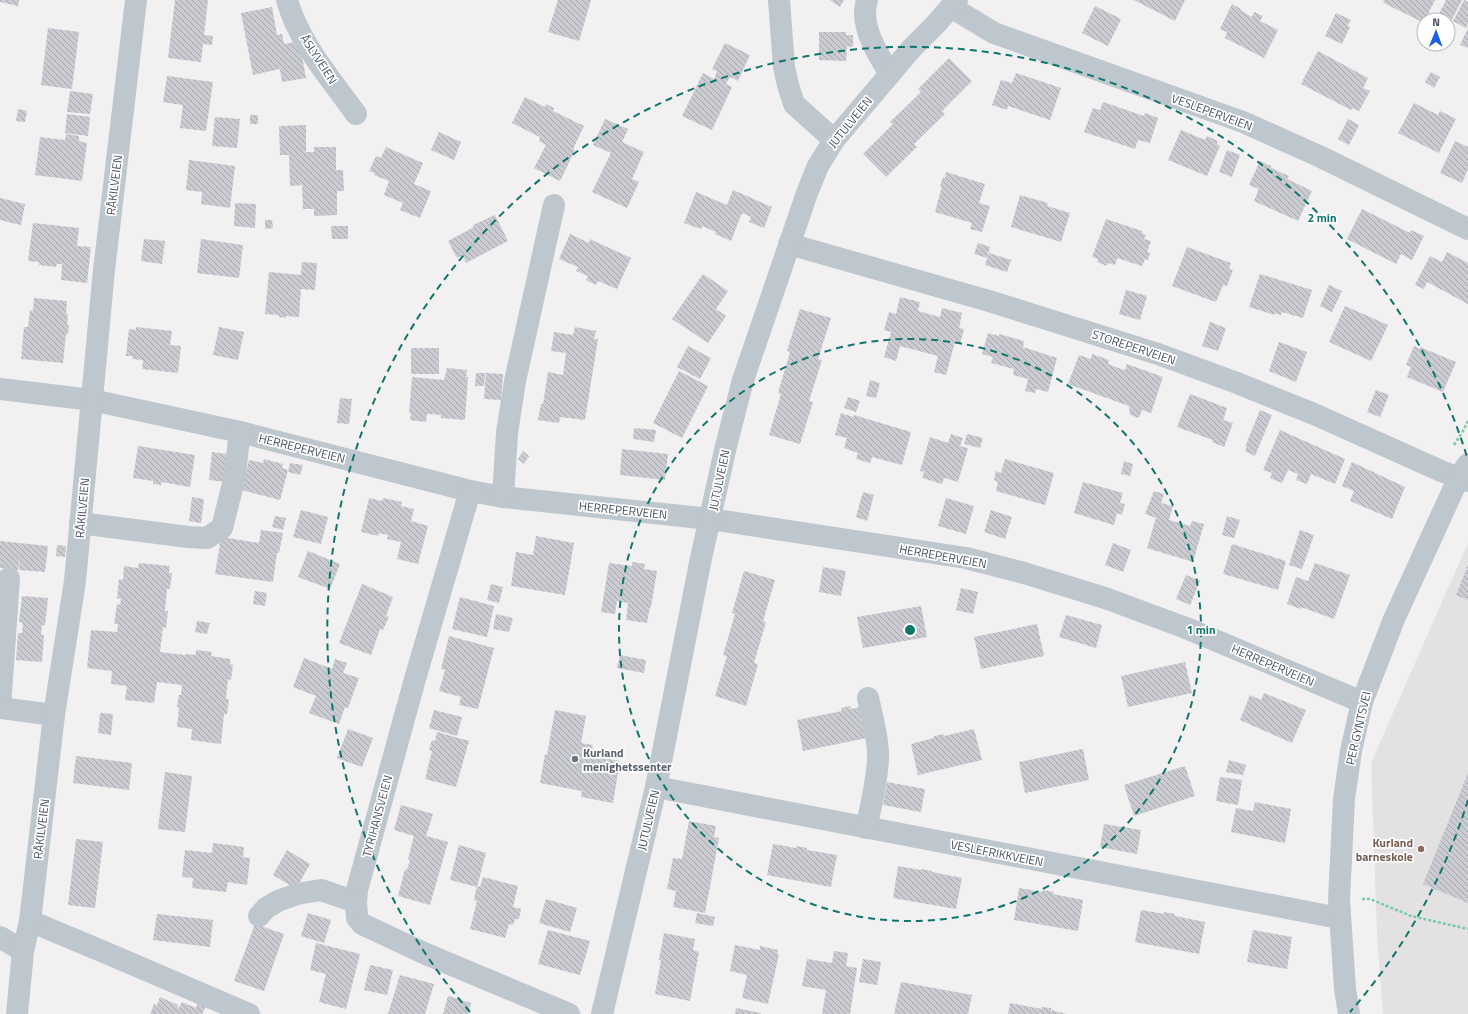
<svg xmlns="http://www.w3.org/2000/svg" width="1468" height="1014" font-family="'Titillium Web',sans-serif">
<defs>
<pattern id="building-back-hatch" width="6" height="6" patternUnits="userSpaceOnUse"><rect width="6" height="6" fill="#caccd2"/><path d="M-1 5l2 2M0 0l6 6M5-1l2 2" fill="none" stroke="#a6a8ae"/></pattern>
</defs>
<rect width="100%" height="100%" fill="#f2f0f0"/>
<polygon fill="#e3e1e2" points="1468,543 1468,1014 1383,1014 1377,935 1371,763"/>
<g fill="url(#building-back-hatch)">
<polygon points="0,0 19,0 18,6 0,2"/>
<polygon points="175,0 208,0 204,35 213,36 212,45 203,44 201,62 168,58"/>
<polygon points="558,0 591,0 579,41 548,32"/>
<polygon points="830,0 844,0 840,7"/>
<polygon points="1134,0 1185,0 1175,21"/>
<polygon points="1384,0 1435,0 1425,20 1424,20 1424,23 1388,5 1383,2"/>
<polygon points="1446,0 1462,0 1448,27 1448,20 1436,20"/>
<polygon points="1464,0 1468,2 1468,24 1466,28 1453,21"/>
<polygon points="1232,4 1241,9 1240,10 1252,17 1254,12 1263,16 1260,21 1278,30 1264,58 1225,38 1227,32 1220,29"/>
<polygon points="1095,6 1121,19 1108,46 1082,33"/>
<polygon points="272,7 277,35 282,34 284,44 299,41 306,78 282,82 280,69 253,75 241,13"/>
<polygon points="1336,13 1351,20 1347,26 1350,27 1342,44 1325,36"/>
<polygon points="48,28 79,32 72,89 41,85"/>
<polygon points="1468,28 1468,48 1460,45"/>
<polygon points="819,32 846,32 846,35 853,35 853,47 847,46 846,61 819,60"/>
<polygon points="725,43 750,55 738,81 730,77 726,84 732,87 712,130 682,116 703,73 714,79 717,71 712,69"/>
<polygon points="1318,51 1368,78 1363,88 1370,91 1359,111 1353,108 1351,110 1301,84"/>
<polygon points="949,58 972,81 942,111 945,114 914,144 917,147 886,177 863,154 893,124 890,122 921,92 918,89"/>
<polygon points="1431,72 1440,77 1434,88 1425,82"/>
<polygon points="1016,73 1061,88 1050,120 1008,106 1007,110 992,105 1001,80 1012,83"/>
<polygon points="167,76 213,82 206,131 180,128 183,105 163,102"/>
<polygon points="70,91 93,94 90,114 67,112"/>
<polygon points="525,97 545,107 546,104 554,108 553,111 584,126 573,149 575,150 560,181 534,168 546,145 539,141 540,137 512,123"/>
<polygon points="1103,102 1144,116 1145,113 1158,118 1150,143 1138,140 1135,149 1084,132 1093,108 1100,110"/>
<polygon points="1414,103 1438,115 1440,111 1456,119 1439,153 1398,133"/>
<polygon points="18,109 27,111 25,122 16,121"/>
<polygon points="67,114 90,117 88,136 65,133"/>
<rect x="250" y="115" width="8" height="9"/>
<polygon points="215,117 240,119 237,148 212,146"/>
<polygon points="605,119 628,129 622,142 644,152 632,179 639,182 627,208 592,192 611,153 593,145"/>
<polygon points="1348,119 1359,125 1349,145 1338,139"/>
<polygon points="306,125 306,152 314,152 314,147 336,147 336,170 343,170 344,191 337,191 337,215 314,216 314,209 303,209 302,185 290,186 289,155 280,155 279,126"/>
<polygon points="1181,130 1205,140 1207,136 1218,141 1217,144 1220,146 1207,176 1168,160"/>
<polygon points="439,132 461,142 454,160 431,150"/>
<polygon points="66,134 79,136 79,141 87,143 82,181 35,175 40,137 65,140"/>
<polygon points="1455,141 1468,147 1468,169 1462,183 1440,173"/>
<polygon points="386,147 423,163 414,184 431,191 420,218 400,210 403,203 384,195 389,181 374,175 375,173 369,171 376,156 381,158"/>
<polygon points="1227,150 1240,155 1232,177 1219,172"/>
<polygon points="189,160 235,166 230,208 201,204 202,192 186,190"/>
<polygon points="1260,161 1271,166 1271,168 1289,176 1287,179 1312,191 1298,221 1254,201 1259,189 1249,185"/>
<polygon points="946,172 985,184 979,203 990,206 982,232 970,229 972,223 935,212 942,186 940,186 943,177 945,178"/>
<polygon points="733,190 772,207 764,228 749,222 751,217 742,213 731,241 715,234 716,232 702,226 701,229 684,223 696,192 727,205"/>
<polygon points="1020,195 1048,203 1047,206 1070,213 1061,242 1011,227"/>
<polygon points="0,198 25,204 21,225 0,220"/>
<polygon points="235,203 256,204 255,228 234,226"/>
<polygon points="1362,209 1410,233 1411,230 1424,236 1412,260 1401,254 1396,264 1347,239"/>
<polygon points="495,215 508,241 466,263 463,255 457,258 448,241 474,227 473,225"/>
<polygon points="1106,219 1142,231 1142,233 1146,235 1144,239 1151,241 1147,252 1150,253 1148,260 1145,259 1142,266 1117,258 1115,265 1108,263 1107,266 1097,262 1098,259 1092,257"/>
<polygon points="265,220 272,220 273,228 265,229"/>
<polygon points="33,223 79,228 77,246 91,247 87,283 61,280 62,264 57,264 56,267 39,265 39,262 28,261"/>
<polygon points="331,226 348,226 348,239 332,239"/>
<polygon points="570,234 589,243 590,239 631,258 617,289 598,281 596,285 586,280 588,276 576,271 578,267 559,259"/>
<polygon points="144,239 165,241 162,264 141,261"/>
<polygon points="201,239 243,245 239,278 197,273"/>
<polygon points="978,243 990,247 987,258 974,254"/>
<polygon points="1187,247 1231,263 1229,269 1233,270 1227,286 1223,285 1216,302 1172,286"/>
<polygon points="1447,252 1468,263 1468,304 1427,282 1424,289 1415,285 1430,256 1442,262"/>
<polygon points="989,253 1011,260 1007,272 985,265"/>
<polygon points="302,262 317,263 315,290 301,289 299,317 286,316 286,318 279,317 279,315 265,314 269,272 301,275"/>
<polygon points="703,274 728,291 716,309 726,316 708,343 672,319"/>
<polygon points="1260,274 1312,290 1303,318 1282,312 1281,315 1275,313 1274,315 1249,307"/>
<polygon points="1329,285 1342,291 1332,312 1320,306"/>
<polygon points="1126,290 1147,296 1140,320 1119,314"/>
<polygon points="900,297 920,302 918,311 940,317 942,308 962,313 959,328 964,329 960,344 955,342 946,375 934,372 938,356 900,346 896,361 884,357 891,332 884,330 889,312 896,314"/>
<polygon points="34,298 67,301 66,314 68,314 67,325 69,325 68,334 66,334 63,363 21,359 24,327 28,327 30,310 33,311"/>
<polygon points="1345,306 1388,325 1371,361 1329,342"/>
<polygon points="800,309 831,318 818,359 822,360 809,401 813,402 800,444 769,435 781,394 778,393 790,352 787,351"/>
<polygon points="1210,322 1226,328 1218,351 1202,346"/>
<polygon points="136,327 172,331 170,345 181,346 178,373 142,369 143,360 132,359 133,356 126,356 129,329 136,330"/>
<polygon points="219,327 244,332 238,360 213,355"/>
<polygon points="575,327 596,331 594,339 598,339 585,420 560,417 559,423 538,420 541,404 543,404 548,372 563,375 566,353 551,351 554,332 573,335"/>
<polygon points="988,333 999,336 999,334 1024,341 1023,347 1057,358 1048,392 1036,389 1035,393 1025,391 1028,379 1013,375 1014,369 991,363 993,357 982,354"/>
<polygon points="1279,342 1307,352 1296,382 1269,371"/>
<polygon points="688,346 711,358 700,379 677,367"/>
<polygon points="1414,346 1419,349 1420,347 1456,362 1443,392 1407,377 1411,367 1406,365"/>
<rect x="411" y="348" width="28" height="26"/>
<polygon points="1092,354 1109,360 1108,364 1121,369 1125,370 1127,364 1163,377 1151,413 1142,410 1139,418 1130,415 1129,406 1068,384 1079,355 1091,359"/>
<polygon points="447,368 467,370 466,377 468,377 465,420 441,418 441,415 430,414 427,414 426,422 410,420 411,413 409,413 412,377 444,380"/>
<polygon points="679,371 708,386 682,438 653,423"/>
<polygon points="476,373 485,373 484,386 475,386"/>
<polygon points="486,373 503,374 501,400 484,399"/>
<polygon points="870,380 880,383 876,398 866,396"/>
<polygon points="1376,390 1389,395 1380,417 1367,412"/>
<polygon points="1190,394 1227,408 1223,420 1233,423 1224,447 1212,442 1213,440 1177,427"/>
<polygon points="848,397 860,401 856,412 844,408"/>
<polygon points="340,398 352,399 349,424 337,423"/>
<polygon points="1260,410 1272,415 1255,456 1245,451 1247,447 1245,447"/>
<polygon points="841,413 853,417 854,415 911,432 902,465 872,457 870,463 856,459 858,453 844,448 847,438 835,435"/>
<polygon points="634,428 656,430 654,442 633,439"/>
<polygon points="1280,430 1345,459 1335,484 1311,474 1307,484 1296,480 1298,474 1288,470 1282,483 1270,478 1272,473 1263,470"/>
<polygon points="951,434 963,438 960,446 968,448 958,482 944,478 942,484 922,478 924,472 920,471 930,437 948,443"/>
<polygon points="967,434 983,438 980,448 964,444"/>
<polygon points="138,446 195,455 190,487 162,482 161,485 153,484 153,481 133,478"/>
<polygon points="622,449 668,454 665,480 620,475"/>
<polygon points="523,451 529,456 524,464 518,459"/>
<polygon points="212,452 228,454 225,482 209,480"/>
<polygon points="264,459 283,464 282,468 288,470 280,500 241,490 249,460 263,463"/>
<polygon points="1005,459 1054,473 1045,505 996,491 998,482 994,480 996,471 1001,473"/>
<polygon points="1124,461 1133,464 1130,476 1121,474"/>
<polygon points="1352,462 1405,487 1392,519 1350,501 1354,491 1342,486"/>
<polygon points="290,463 303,465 300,475 288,472"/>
<polygon points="1083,482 1123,493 1120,503 1125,504 1122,515 1117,513 1114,525 1074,513"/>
<polygon points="1154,491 1164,494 1161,503 1173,506 1169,520 1190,526 1192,521 1204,524 1193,562 1147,548 1156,518 1145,514"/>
<polygon points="863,492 874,495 867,521 856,517"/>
<polygon points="192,497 204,499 201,523 189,521"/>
<polygon points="369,498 382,501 383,498 402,502 401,506 414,509 411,521 428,526 418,564 397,559 401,542 387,539 388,535 379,533 378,536 361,532"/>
<polygon points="946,498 974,506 966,534 938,526"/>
<polygon points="301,510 328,517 321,544 293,537"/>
<polygon points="991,510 1012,517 1005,539 984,532"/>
<polygon points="275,516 286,518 283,530 272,527"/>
<polygon points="1227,516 1240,520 1234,538 1222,535"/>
<polygon points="261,530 283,533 279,553 277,553 273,582 215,574 221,537 259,543"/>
<polygon points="1300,530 1314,535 1302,569 1289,565"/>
<polygon points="536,536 574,543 565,595 511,586 516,552 533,555"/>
<polygon points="0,541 48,546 45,572 19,570 20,557 18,570 0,568"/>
<polygon points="1113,543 1131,550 1123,572 1105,565"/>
<polygon points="1232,544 1286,561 1278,590 1223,574"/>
<polygon points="57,545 66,546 65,557 56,556"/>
<polygon points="308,551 340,564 330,589 298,577"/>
<polygon points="632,562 645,564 644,569 657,571 651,607 650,607 647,623 626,620 628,603 617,601 615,614 601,612 609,563 632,566"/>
<polygon points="139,563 170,566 169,573 172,573 170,589 167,589 165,611 168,611 166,628 163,627 160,652 185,655 186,654 196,655 196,650 212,652 211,656 230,659 230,664 233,665 231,680 228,679 226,699 229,699 227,714 224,714 221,744 191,740 192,729 177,727 179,707 177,707 179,695 181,695 182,685 157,682 154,703 125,700 127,686 111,684 112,671 87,668 91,630 117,632 118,624 114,624 117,604 120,605 121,599 117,598 119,579 123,580 124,566 138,568"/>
<polygon points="1315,563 1350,575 1334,619 1301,607 1301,609 1287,604 1296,577 1308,581"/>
<polygon points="1468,565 1468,600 1456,595"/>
<polygon points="823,567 846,571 841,596 819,592"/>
<polygon points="744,571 775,580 763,621 766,622 754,663 758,664 746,706 715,696 727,656 723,655 735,614 732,613"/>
<polygon points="1186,575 1200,581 1190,605 1176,599"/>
<polygon points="362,584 393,597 386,616 389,617 383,630 380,629 371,655 339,643"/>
<polygon points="491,584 503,587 499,603 487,600"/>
<polygon points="961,588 978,592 973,614 956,610"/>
<polygon points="255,591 267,593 265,606 253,604"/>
<polygon points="22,596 48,598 45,625 42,625 41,635 44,635 42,662 16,660 18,633 22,633 23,623 19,622"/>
<polygon points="460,597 494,606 487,637 452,629"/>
<polygon points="921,606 927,637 863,648 857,617"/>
<polygon points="496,614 513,618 509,632 493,629"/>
<polygon points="1066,615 1102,625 1096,648 1059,637"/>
<polygon points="197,621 210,623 207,634 195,632"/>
<polygon points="1037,624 1044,656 981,669 974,637"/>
<polygon points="449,636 494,648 478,709 459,705 461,697 439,691 445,670 441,669"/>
<polygon points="620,655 646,660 644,673 617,668"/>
<polygon points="304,658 332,669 335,659 347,663 343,673 359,678 348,708 345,707 339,724 309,713 316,696 293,687"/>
<polygon points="1185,662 1192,693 1128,707 1121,676"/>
<polygon points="1264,693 1306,710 1292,743 1240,720 1250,695 1261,700"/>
<polygon points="850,706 851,709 861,707 867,738 803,751 797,720 842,711 841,708"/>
<polygon points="434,710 462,717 457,736 429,728"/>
<polygon points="555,710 586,716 581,743 593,745 591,756 620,761 613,803 581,797 582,791 540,783 545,754 547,755"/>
<polygon points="100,713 113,714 111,735 98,733"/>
<polygon points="348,729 373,738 362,767 337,758"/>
<polygon points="974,729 982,760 918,775 911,744 934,738 934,736 944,734 944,736"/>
<polygon points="437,732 469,741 456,787 425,779 432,751 429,750 432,740 435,741"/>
<polygon points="1083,749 1089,780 1025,793 1019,762"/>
<polygon points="76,756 132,763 129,790 73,783"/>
<polygon points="1229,760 1246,765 1243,775 1226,772"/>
<polygon points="1185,766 1195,796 1134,816 1124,785"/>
<polygon points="165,772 192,776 185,832 158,829"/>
<polygon points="1468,773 1468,903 1423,884"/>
<polygon points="1220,777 1242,780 1238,805 1216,801"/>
<polygon points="887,782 925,789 921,812 883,805"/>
<polygon points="1255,802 1291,809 1285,843 1231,832 1236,808 1253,811"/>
<polygon points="401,805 433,814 426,836 448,842 430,905 398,896 405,869 407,870 410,860 408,859 414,836 394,830"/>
<polygon points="689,821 716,826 714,837 719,838 705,913 673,907 676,891 667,889 673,858 682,859"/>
<polygon points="1104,824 1141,830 1137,854 1100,847"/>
<polygon points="76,839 103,842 95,908 68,905"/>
<polygon points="213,843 244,847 243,857 250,858 247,885 228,882 226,892 192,888 193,878 182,877 185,850 212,853"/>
<polygon points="773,844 796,848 796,846 807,848 807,850 837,855 831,887 767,875"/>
<polygon points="459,845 486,853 477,887 450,880"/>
<polygon points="287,850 310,864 296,889 273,875"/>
<polygon points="898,866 921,870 921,869 932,871 932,872 962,878 956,909 893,898"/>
<polygon points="483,877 518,886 513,907 521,909 519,919 515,919 513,925 509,924 505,938 470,929 477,901 474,900 477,886 480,887"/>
<polygon points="1019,888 1042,892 1043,890 1054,892 1053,894 1083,900 1078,931 1014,920"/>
<polygon points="546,899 577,908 570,932 539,923"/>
<polygon points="1141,910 1164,914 1164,912 1175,914 1175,916 1205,922 1199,954 1135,942"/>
<polygon points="308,913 331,920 324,943 301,936"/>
<polygon points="697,913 715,917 713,926 695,923"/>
<polygon points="157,914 213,920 210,947 153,940"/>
<polygon points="255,924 284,934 264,991 234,981"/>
<polygon points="548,930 590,941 580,975 538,964"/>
<polygon points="1253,930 1292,937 1287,969 1247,962"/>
<polygon points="664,933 695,939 693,950 699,952 690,1001 655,994 661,960 659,960"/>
<polygon points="316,943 360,954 346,1009 319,1002 326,974 310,970"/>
<polygon points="735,945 760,950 760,946 778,950 777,954 779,954 768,1004 742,998 747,975 730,971"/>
<polygon points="834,951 848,953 846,966 857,968 850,1014 822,1014 826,990 802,986 807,959 832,963"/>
<polygon points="863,959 881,962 877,985 859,982"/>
<polygon points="370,965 393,970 387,995 364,990"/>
<polygon points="400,975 434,984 425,1014 388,1014"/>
<polygon points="901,982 972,995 968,1014 894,1014"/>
<polygon points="448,996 471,1003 468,1014 443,1014"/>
<polygon points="160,997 178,1005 177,1007 179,1008 182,1002 196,1008 198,1002 206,1006 202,1014 150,1014 154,1004 157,1005"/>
<polygon points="1010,1003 1042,1009 1042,1007 1051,1008 1051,1010 1067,1014 1008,1014"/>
<polygon points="736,1008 761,1013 761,1014 735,1014"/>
</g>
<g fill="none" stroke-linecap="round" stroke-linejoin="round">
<g stroke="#78ccaa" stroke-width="2.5" stroke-dasharray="3 2" stroke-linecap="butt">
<polyline points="1454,445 1463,431 1468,421"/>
<polyline points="1362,899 1370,899 1411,916 1468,929"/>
</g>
<g stroke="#bec6ce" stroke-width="22">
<path d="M287,0C299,43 331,79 356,114"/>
<polyline points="779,0 784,67 788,85 794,104 834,140"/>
<path d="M867,0C866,4 865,8 865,13C865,34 879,56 890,74"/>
<polyline points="951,7 994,33 1243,122 1321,157 1468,229"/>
<polyline points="789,244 989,301 1158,354 1237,383 1314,414 1441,471 1468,481"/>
<polyline points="0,389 92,400 240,432 470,491 503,497 710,519 966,558 1024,573 1105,598 1186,628 1362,702"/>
<polyline points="470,491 415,679 357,890 356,902 357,918 362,924 426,954 569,1014"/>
<polyline points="503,497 507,433 515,381 554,205"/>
<polyline points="80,523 188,537 207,538 222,528 234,480 240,432"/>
<polyline points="0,707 9,578"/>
<polyline points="0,708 54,715"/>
<polyline points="656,787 1339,918"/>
<path d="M866,828C871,807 879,773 878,752C877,733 872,716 868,698"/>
<polyline points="259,916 266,908 278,901 297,894 321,890 356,902"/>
<polyline points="30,921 104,952 249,1014"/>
<polyline points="0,937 23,951"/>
<polyline points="17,1014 23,951 30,921 54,715 75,581 104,270 136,0"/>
<polyline points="602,1014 656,787 701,558 726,446 743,380 807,193 818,166 834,140 912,48 935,25 957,0"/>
<polyline points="1349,1014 1345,989 1339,899 1344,799 1351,751 1362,702 1394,619 1459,477 1468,464"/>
</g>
</g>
<g fill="none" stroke="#0f766e" stroke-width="2" stroke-dasharray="7 5">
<circle cx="910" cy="630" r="291"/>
<path d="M1468 800A583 583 0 0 1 1350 1012M470 1012A583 583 0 1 1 1468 460"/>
</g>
<circle fill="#6b7280" stroke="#fff" stroke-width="1.5" cx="575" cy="759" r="4"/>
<circle fill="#8d6e63" stroke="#fff" stroke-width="1.5" cx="1421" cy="849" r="4"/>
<g text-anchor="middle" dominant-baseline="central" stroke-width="3.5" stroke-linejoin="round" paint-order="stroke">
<g font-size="12" fill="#48515d" stroke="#fff">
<text transform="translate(319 59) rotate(57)">ÅSLYVEIEN</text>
<text transform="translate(1212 112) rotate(20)">VESLEPERVEIEN</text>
<text transform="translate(850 122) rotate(-51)">JUTULVEIEN</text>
<text transform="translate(114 185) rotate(-83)">RÅKILVEIEN</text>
<text transform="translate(1134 347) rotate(18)">STOREPERVEIEN</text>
<text transform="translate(302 448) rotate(14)">HERREPERVEIEN</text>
<text transform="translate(719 480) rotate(-78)">JUTULVEIEN</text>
<text transform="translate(82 508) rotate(-85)">RÅKILVEIEN</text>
<text transform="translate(623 510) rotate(6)">HERREPERVEIEN</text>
<text transform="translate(943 556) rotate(10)">HERREPERVEIEN</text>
<text transform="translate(1273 665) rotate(23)">HERREPERVEIEN</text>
<text transform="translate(1358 728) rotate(-77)">PER GYNTSVEI</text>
<text transform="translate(377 816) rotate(-75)">TYRIHANSVEIEN</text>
<text transform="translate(648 820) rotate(-77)">JUTULVEIEN</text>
<text transform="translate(41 829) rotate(-83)">RÅKILVEIEN</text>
<text transform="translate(997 853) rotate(11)">VESLEFRIKKVEIEN</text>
</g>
<g font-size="12" font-weight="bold" fill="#5b616d" stroke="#fff" text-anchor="start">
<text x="583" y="752">Kurland<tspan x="583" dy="14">menighetssenter</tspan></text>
</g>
<g font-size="12" font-weight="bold" fill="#785e54" stroke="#fff" text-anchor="end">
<text x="1413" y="842">Kurland<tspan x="1413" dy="14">barneskole</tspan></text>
</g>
</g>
<circle cx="910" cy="630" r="6" fill="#0f766e" stroke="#fff" stroke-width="2"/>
<g font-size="12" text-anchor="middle" font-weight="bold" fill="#0f766e" stroke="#fff" stroke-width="3.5" stroke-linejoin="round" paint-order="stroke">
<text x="1322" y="222">2 min</text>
<text x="1201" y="634">1 min</text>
</g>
<g transform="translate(1436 32) rotate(1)"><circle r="19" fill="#ffffff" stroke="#b6b9be"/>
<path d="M0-3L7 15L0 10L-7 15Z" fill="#1d62df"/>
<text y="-6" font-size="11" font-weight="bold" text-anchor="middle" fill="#48515d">N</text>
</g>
</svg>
